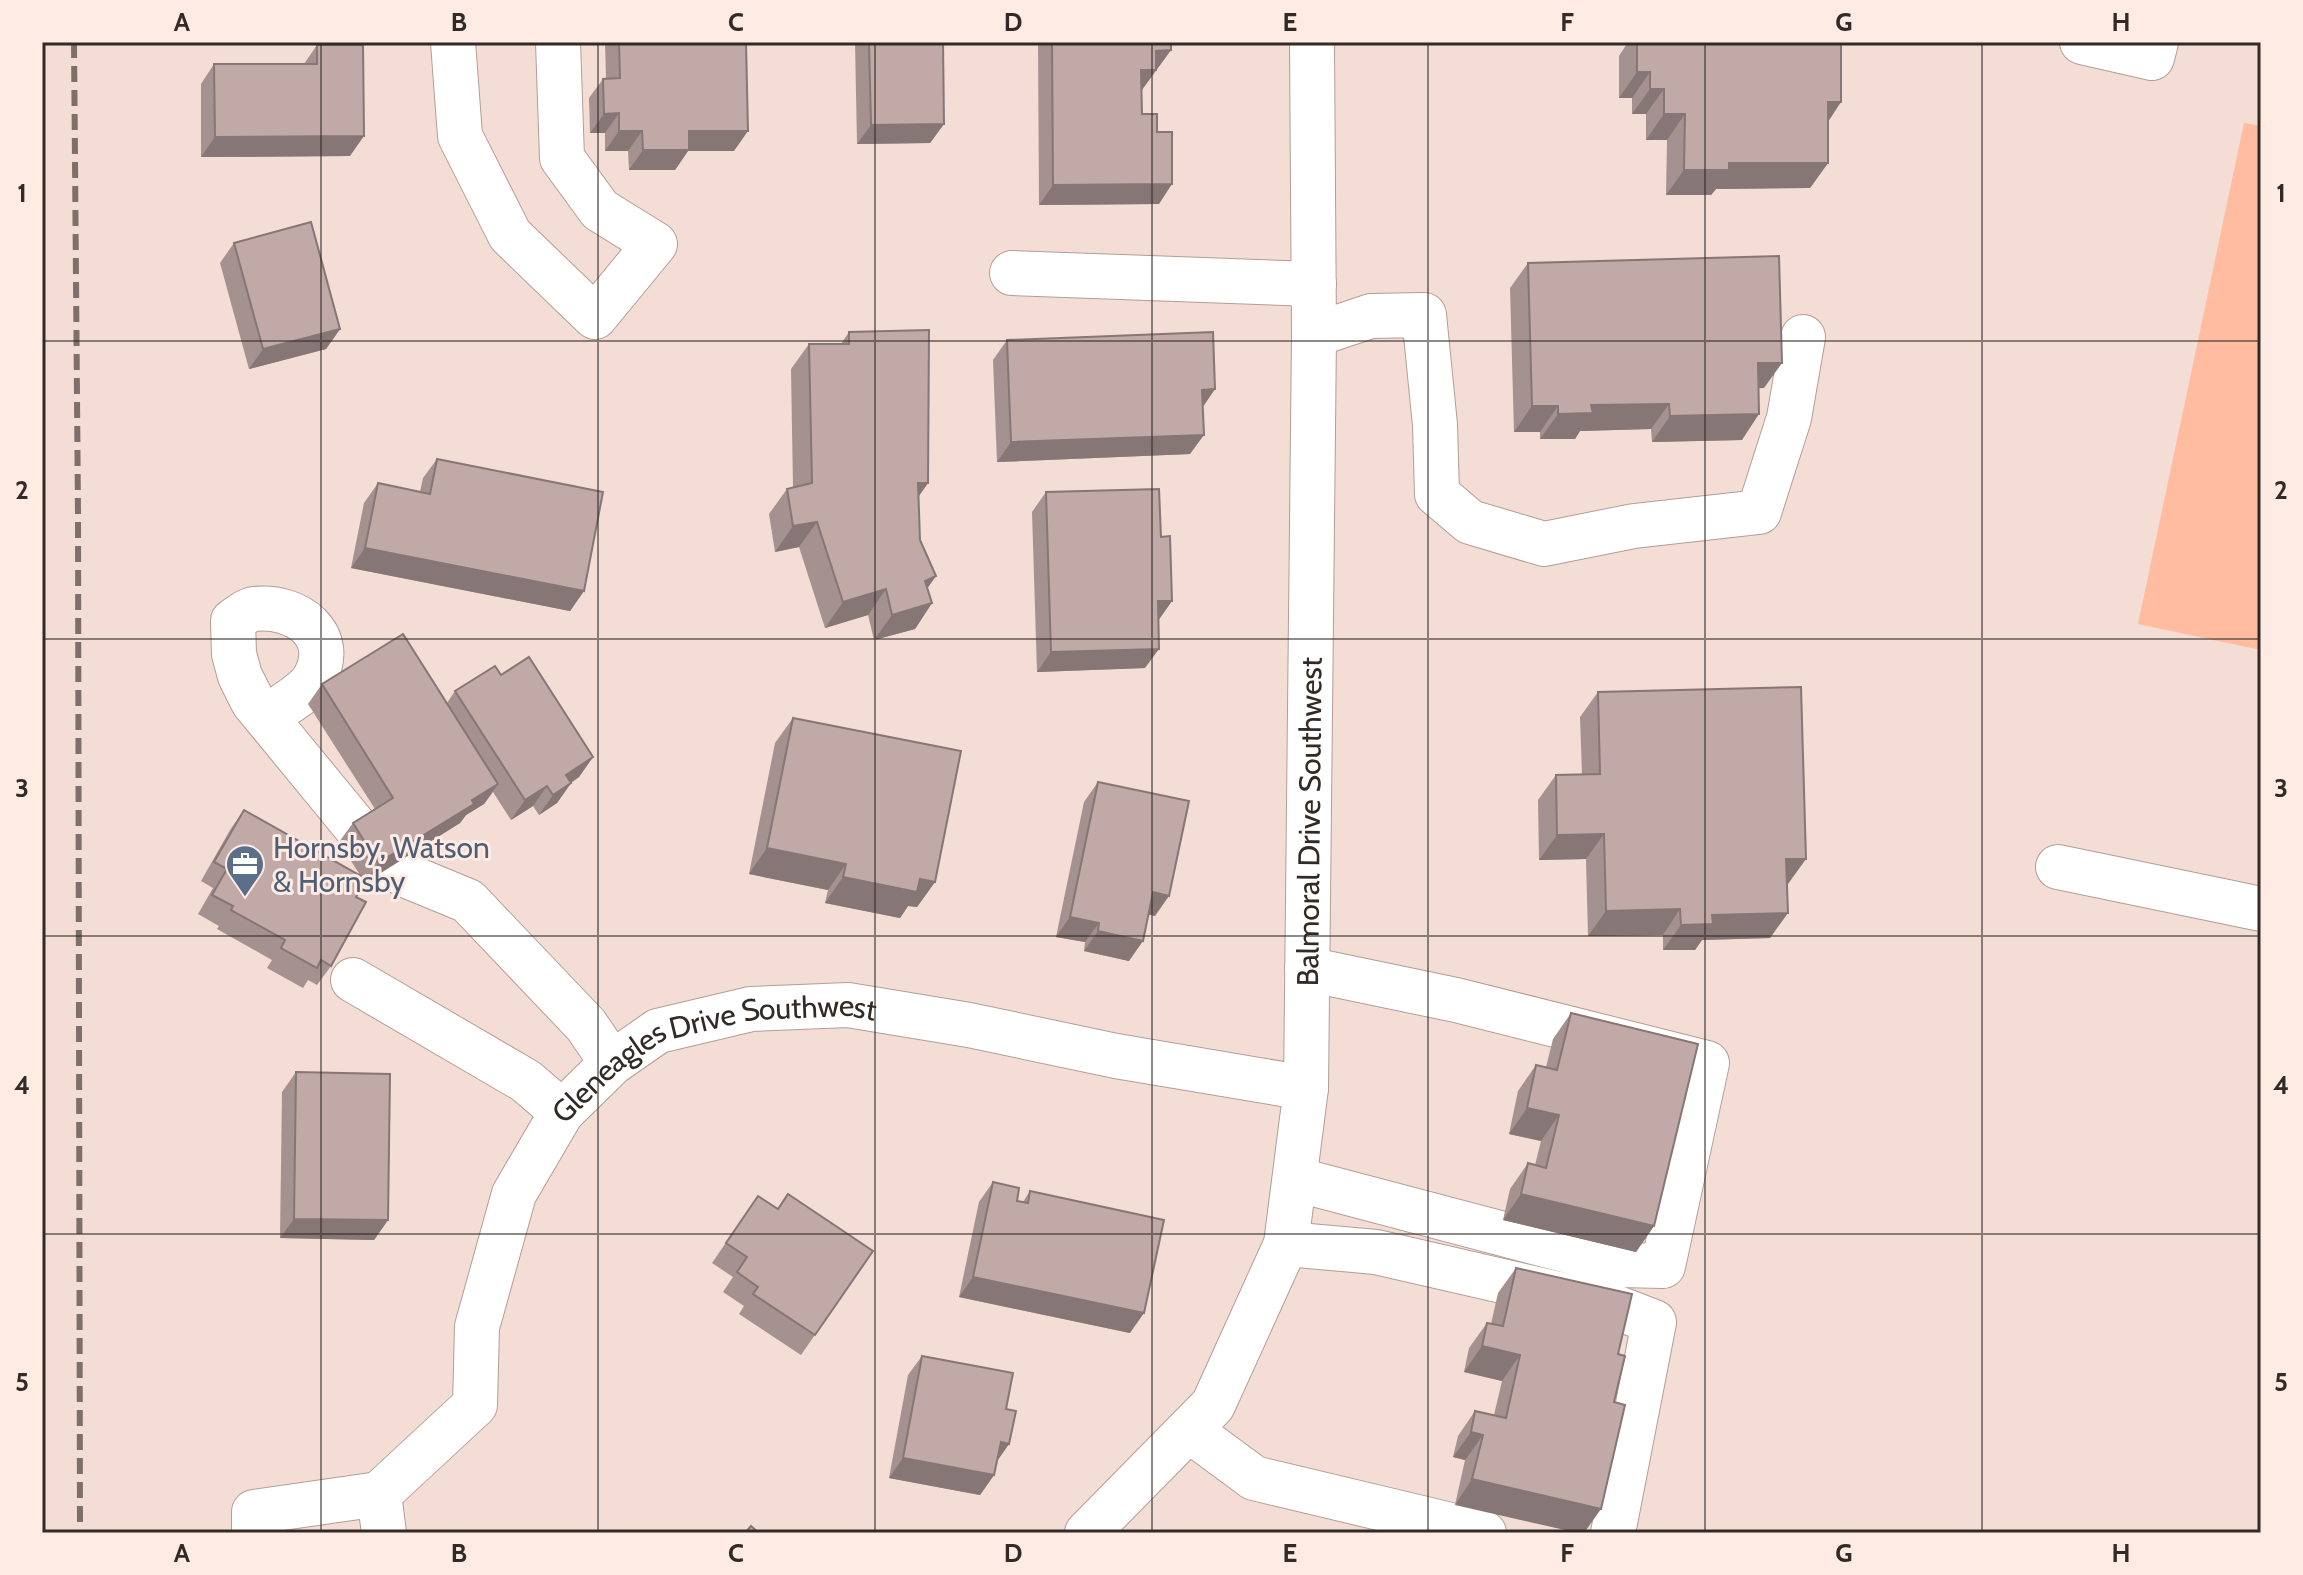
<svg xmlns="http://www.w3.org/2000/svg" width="2303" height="1575" font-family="Cabin,sans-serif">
<rect width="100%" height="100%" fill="#f3ddd4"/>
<g fill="#ffbca1">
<polygon points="2244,123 2261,126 2261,650 2138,624"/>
<polygon points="42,686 45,1343 42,1343"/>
</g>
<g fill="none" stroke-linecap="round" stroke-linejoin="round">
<defs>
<g id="minor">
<polyline points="453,42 460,136 510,235 595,317 655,244 600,210 562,158 558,42"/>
<polyline points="2082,42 2152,58 2156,42"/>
<polyline points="1012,273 1314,284"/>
<polyline points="1314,335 1371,316 1424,315 1435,425 1437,494 1470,522 1544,544 1634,526 1759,512 1789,418 1803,337"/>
<path d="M266,717C281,706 304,695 314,679C339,635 296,604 254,609C247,610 239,617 233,621L234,654L240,676L253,702L359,831"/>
<polyline points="391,866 405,875 468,901 586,1025 612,1063"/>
<polyline points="2058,867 2261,909"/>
<polyline points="353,980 526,1081 562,1112"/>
<polyline points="1295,1179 1621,1265 1663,1266 1707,1063 1456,1000 1307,969"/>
<polyline points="1286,1244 1376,1252 1615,1307 1654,1322 1613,1533"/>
<polyline points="1189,1430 1254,1478 1484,1533"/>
<path id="s1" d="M379,1494L475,1405L477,1327L514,1194L562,1112L612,1063L658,1031L751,1009L848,1005L969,1025L1116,1056L1306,1088"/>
<polyline points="254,1533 254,1512 379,1494 384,1533"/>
<path id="s2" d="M1087,1533L1213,1405L1286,1244L1306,1088L1314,335L1312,42"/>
</g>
</defs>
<use href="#minor" stroke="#b39e96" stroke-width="46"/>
<use href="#minor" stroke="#fff" stroke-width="44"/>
<polyline stroke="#7d6f69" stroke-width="6" stroke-dasharray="16 8" stroke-linecap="butt" points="74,42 78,514 80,1533"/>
</g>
<g fill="#a59190">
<polygon points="605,42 746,42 734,151 688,151 675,170 629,170 628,151 605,151 605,133 590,133 589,98 603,79 606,78"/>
<polygon points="855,42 943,42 944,124 930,143 857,144"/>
<polygon points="1038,42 1171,42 1171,50 1141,90 1142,114 1159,204 1039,205"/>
<polygon points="1628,42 1841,42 1828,121 1828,163 1810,188 1716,189 1711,195 1666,195 1667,140 1646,140 1646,114 1632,114 1632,98 1619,98 1619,56"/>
<polygon points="317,45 350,156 201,157 201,84 214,64 304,64"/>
<polygon points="234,243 340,329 326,349 249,369 220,263"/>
<polygon points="1528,263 1764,388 1759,388 1742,440 1652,442 1651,429 1580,431 1575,439 1540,439 1540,432 1514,432 1510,288"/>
<polygon points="849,332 928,483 918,497 920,540 927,588 932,603 915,629 874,640 868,615 825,628 799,547 775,552 769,514 787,489 793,487 791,369 809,344 841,344"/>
<polygon points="1007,340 1215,389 1203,407 1190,454 997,462 993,360"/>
<polygon points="437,459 584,591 570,611 351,568 364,503 378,483 420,492 423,478"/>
<polygon points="1046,492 1161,537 1172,601 1158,620 1145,668 1037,672 1032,512"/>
<polygon points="501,675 593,757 579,777 571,783 557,803 539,815 533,806 511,820 493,792 484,804 466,815 460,823 364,882 356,897 331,966 317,985 308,980 303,988 267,968 272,960 217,929 219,926 198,914 213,888 201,881 230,830 244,810 360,875 339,842 353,823 375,809 308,704 322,684 447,703 455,691"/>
<polygon points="1598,692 1788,884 1770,938 1702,940 1695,950 1663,950 1663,935 1588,936 1586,859 1539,860 1538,800 1556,775 1582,774 1580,717"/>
<polygon points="793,718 935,882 917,907 908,906 900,918 825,903 828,890 749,874 775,743"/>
<polygon points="1098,782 1155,916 1148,914 1129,961 1084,951 1085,942 1056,937 1084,802"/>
<polygon points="1571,1013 1654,1226 1636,1252 1503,1220 1510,1189 1528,1163 1535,1165 1541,1141 1509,1134 1518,1091 1536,1065 1546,1067 1553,1039"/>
<polygon points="296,1072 388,1220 374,1240 280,1238 282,1092"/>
<polygon points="993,1182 1017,1201 1023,1202 1030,1191 1130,1333 959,1297 979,1202"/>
<polygon points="758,1196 778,1209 873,1251 801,1355 739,1314 744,1306 723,1292 733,1277 712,1263"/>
<polygon points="1516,1268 1632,1294 1455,1505 1465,1460 1453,1457 1458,1436 1475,1411 1494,1415 1502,1381 1464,1372 1469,1348 1487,1323 1491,1324 1498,1293"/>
<polygon points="922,1356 1006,1409 1009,1444 997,1461 994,1475 980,1495 889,1478 908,1375"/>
</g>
<g fill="#867675">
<polygon points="1171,50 1142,90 1127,90 1156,51"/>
<polygon points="1637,72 1650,72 1632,98 1619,98"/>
<polygon points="1650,89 1664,89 1646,114 1632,114"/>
<polygon points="1828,102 1841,102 1824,128"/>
<polygon points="619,113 605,133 590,133 604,114"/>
<polygon points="1664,114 1685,114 1667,140 1646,140"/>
<polygon points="944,124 930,143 857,144 871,125"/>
<polygon points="619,131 642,131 628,151 605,151"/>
<polygon points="689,131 748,131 734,151 688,151 675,170 629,170 643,150"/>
<polygon points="364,136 350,156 201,157 215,137"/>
<polygon points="1729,163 1828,163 1810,188 1716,189 1711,195 1666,195 1684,170"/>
<polygon points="1172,184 1159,204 1039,205 1053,185"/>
<polygon points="340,329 326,349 249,369 263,349"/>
<polygon points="1758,363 1782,363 1764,388 1741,389"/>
<polygon points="1215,389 1201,409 1202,390"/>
<polygon points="1669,404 1651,429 1580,431 1575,439 1540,439 1558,414 1591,405"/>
<polygon points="1532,406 1558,406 1540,432 1514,432"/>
<polygon points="1759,414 1742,440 1652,442 1670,416"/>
<polygon points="1204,435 1190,454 997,462 1011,442"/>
<polygon points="918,483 928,483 910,509"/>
<polygon points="817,522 799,547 775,552 793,526"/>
<polygon points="365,548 584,591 570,611 351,568"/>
<polygon points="936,576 918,602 925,581"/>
<polygon points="886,589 868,615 825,628 843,602"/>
<polygon points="1158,601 1172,601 1158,621"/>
<polygon points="932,603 915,629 874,640 892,615"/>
<polygon points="1159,649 1145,668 1037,672 1051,652"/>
<polygon points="593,757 579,777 552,795 566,775"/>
<polygon points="571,783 557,803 539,815 553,795"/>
<polygon points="498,784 484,804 466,815 460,823 365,883 378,863 472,800"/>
<polygon points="547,786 533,806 511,820 525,800"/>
<polygon points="1604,834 1586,859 1539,860 1557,835"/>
<polygon points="767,848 846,864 828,890 749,874"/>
<polygon points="1786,859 1806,859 1788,884 1768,885"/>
<polygon points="843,877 920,879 935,882 917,907 908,906 900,918 825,903"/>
<polygon points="1153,892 1169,896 1155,916 1139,912"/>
<polygon points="1680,909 1663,935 1588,936 1606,911"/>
<polygon points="1788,913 1770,938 1702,940 1695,950 1663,950 1681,925 1712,915"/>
<polygon points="1070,917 1099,923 1085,942 1056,937"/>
<polygon points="1098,931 1143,941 1129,961 1084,951"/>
<polygon points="1527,1108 1559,1115 1541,1141 1509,1134"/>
<polygon points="1521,1194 1654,1226 1636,1252 1503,1220"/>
<polygon points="294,1219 388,1220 374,1240 280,1238"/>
<polygon points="973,1277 1144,1313 1130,1333 959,1297"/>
<polygon points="1482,1346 1520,1355 1502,1381 1464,1372"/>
<polygon points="1471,1432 1483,1435 1465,1460 1453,1457"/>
<polygon points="1001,1442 1009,1444 995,1464"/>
<polygon points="903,1458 994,1475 980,1495 889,1478"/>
<polygon points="1472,1479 1601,1509 1584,1533 1578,1533 1455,1505"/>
</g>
<g fill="#c0a9a7" stroke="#867675" stroke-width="2">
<polygon points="619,42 746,42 748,131 689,131 689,150 643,150 642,131 619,131 619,113 604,114 603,79 620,78"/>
<polygon points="869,42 943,42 944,124 871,125"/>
<polygon points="1052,42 1171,42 1171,50 1156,51 1156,70 1141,70 1142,114 1157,114 1157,132 1172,132 1172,184 1053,185"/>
<polygon points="1637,42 1841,42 1841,102 1828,102 1828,163 1729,163 1729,170 1684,170 1685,114 1664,114 1664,89 1650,89 1650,72 1637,72"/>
<polygon points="317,45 363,45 364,136 215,137 214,64 317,64"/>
<polygon points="311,222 340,329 263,349 234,243"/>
<polygon points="1779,256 1782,363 1758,363 1759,414 1670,416 1669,404 1591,405 1593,413 1558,414 1558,406 1532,406 1528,263"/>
<polygon points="929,330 928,483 918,483 920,540 936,576 925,581 932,603 892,615 886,589 843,602 817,522 793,526 787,489 812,483 809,344 849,344 849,332"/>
<polygon points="1213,332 1215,389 1202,390 1204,435 1011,442 1007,340"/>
<polygon points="437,459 603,492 584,591 365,548 378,483 430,494"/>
<polygon points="1159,489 1161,537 1170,536 1172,601 1158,601 1159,649 1051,652 1046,492"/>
<polygon points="403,634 498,784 472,800 474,804 378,863 353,823 393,798 322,684"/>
<polygon points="529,657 593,757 566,775 571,783 553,795 547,786 525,800 455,691 495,666 501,675"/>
<polygon points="1801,687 1806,859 1786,859 1788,913 1712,915 1713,924 1681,925 1680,909 1606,911 1604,834 1557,835 1556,775 1600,774 1598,692"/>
<polygon points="793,718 961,751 935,882 920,879 917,892 843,877 846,864 767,848"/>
<polygon points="1098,782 1189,801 1169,896 1153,892 1143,941 1098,931 1099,923 1070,917"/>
<polygon points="244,810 366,879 356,897 366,902 331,966 321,960 317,968 281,948 285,940 231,910 233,906 212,895 227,869 214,862"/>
<polygon points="1571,1013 1698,1044 1654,1226 1521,1194 1528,1163 1546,1168 1559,1115 1527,1108 1536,1065 1557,1070"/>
<polygon points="296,1072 390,1074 388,1220 294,1219"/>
<polygon points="993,1182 1019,1188 1017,1201 1028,1203 1030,1191 1164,1220 1144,1313 973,1277"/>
<polygon points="788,1194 873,1251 815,1335 753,1294 758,1287 737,1272 747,1257 726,1243 758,1196 778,1209"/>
<polygon points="1516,1268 1632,1294 1618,1354 1625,1356 1614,1402 1625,1405 1601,1509 1472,1479 1483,1435 1471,1432 1475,1411 1506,1418 1520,1355 1482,1346 1487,1323 1503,1326"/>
<polygon points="922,1356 1013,1373 1006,1409 1016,1411 1009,1444 1001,1442 994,1475 903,1458"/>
<polygon points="751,1526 759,1533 745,1533"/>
</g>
<path fill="none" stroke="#322a26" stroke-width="2" stroke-opacity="0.55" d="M321,42V1533M598,42V1533M875,42V1533M1152,42V1533M1428,42V1533M1705,42V1533M1982,42V1533M42,341H2261M42,639H2261M42,936H2261M42,1234H2261"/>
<defs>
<symbol id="office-pin" viewBox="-11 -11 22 30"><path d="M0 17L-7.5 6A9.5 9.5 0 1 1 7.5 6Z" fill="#5c6f8a" stroke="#fdebe4"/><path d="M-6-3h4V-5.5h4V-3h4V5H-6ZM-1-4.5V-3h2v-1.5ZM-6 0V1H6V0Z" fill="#fff"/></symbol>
</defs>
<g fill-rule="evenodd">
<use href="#office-pin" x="223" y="842" width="44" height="60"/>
</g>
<g text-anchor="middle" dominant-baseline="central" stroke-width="6" stroke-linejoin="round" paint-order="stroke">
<g font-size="30" fill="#322a26" stroke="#fdebe4">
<text stroke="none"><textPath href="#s2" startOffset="780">Balmoral Drive Southwest</textPath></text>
<text stroke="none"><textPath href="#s1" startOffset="612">Gleneagles Drive Southwest</textPath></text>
</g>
<g font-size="30" fill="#4e5e75" stroke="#fdebe4" text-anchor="start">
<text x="273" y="847">Hornsby, Watson<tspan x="273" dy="34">&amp; Hornsby</tspan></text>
</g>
</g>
<rect width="2303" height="1575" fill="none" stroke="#fdebe4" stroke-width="88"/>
<rect x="44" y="44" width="2215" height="1487" fill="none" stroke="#322a26" stroke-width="3"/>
<g font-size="26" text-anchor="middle" font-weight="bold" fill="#322a26">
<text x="182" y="31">A</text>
<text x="459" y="31">B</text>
<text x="736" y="31">C</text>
<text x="1013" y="31">D</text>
<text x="1290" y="31">E</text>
<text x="1567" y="31">F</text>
<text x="1844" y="31">G</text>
<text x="2121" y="31">H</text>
<text x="22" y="202">1</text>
<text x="2281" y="202">1</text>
<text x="22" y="499">2</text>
<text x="2281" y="499">2</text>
<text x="22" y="797">3</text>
<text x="2281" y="797">3</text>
<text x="22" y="1094">4</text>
<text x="2281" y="1094">4</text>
<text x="22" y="1391">5</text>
<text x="2281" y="1391">5</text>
<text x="182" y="1562">A</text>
<text x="459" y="1562">B</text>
<text x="736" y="1562">C</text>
<text x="1013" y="1562">D</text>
<text x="1290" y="1562">E</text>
<text x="1567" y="1562">F</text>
<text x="1844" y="1562">G</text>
<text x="2121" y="1562">H</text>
</g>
</svg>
